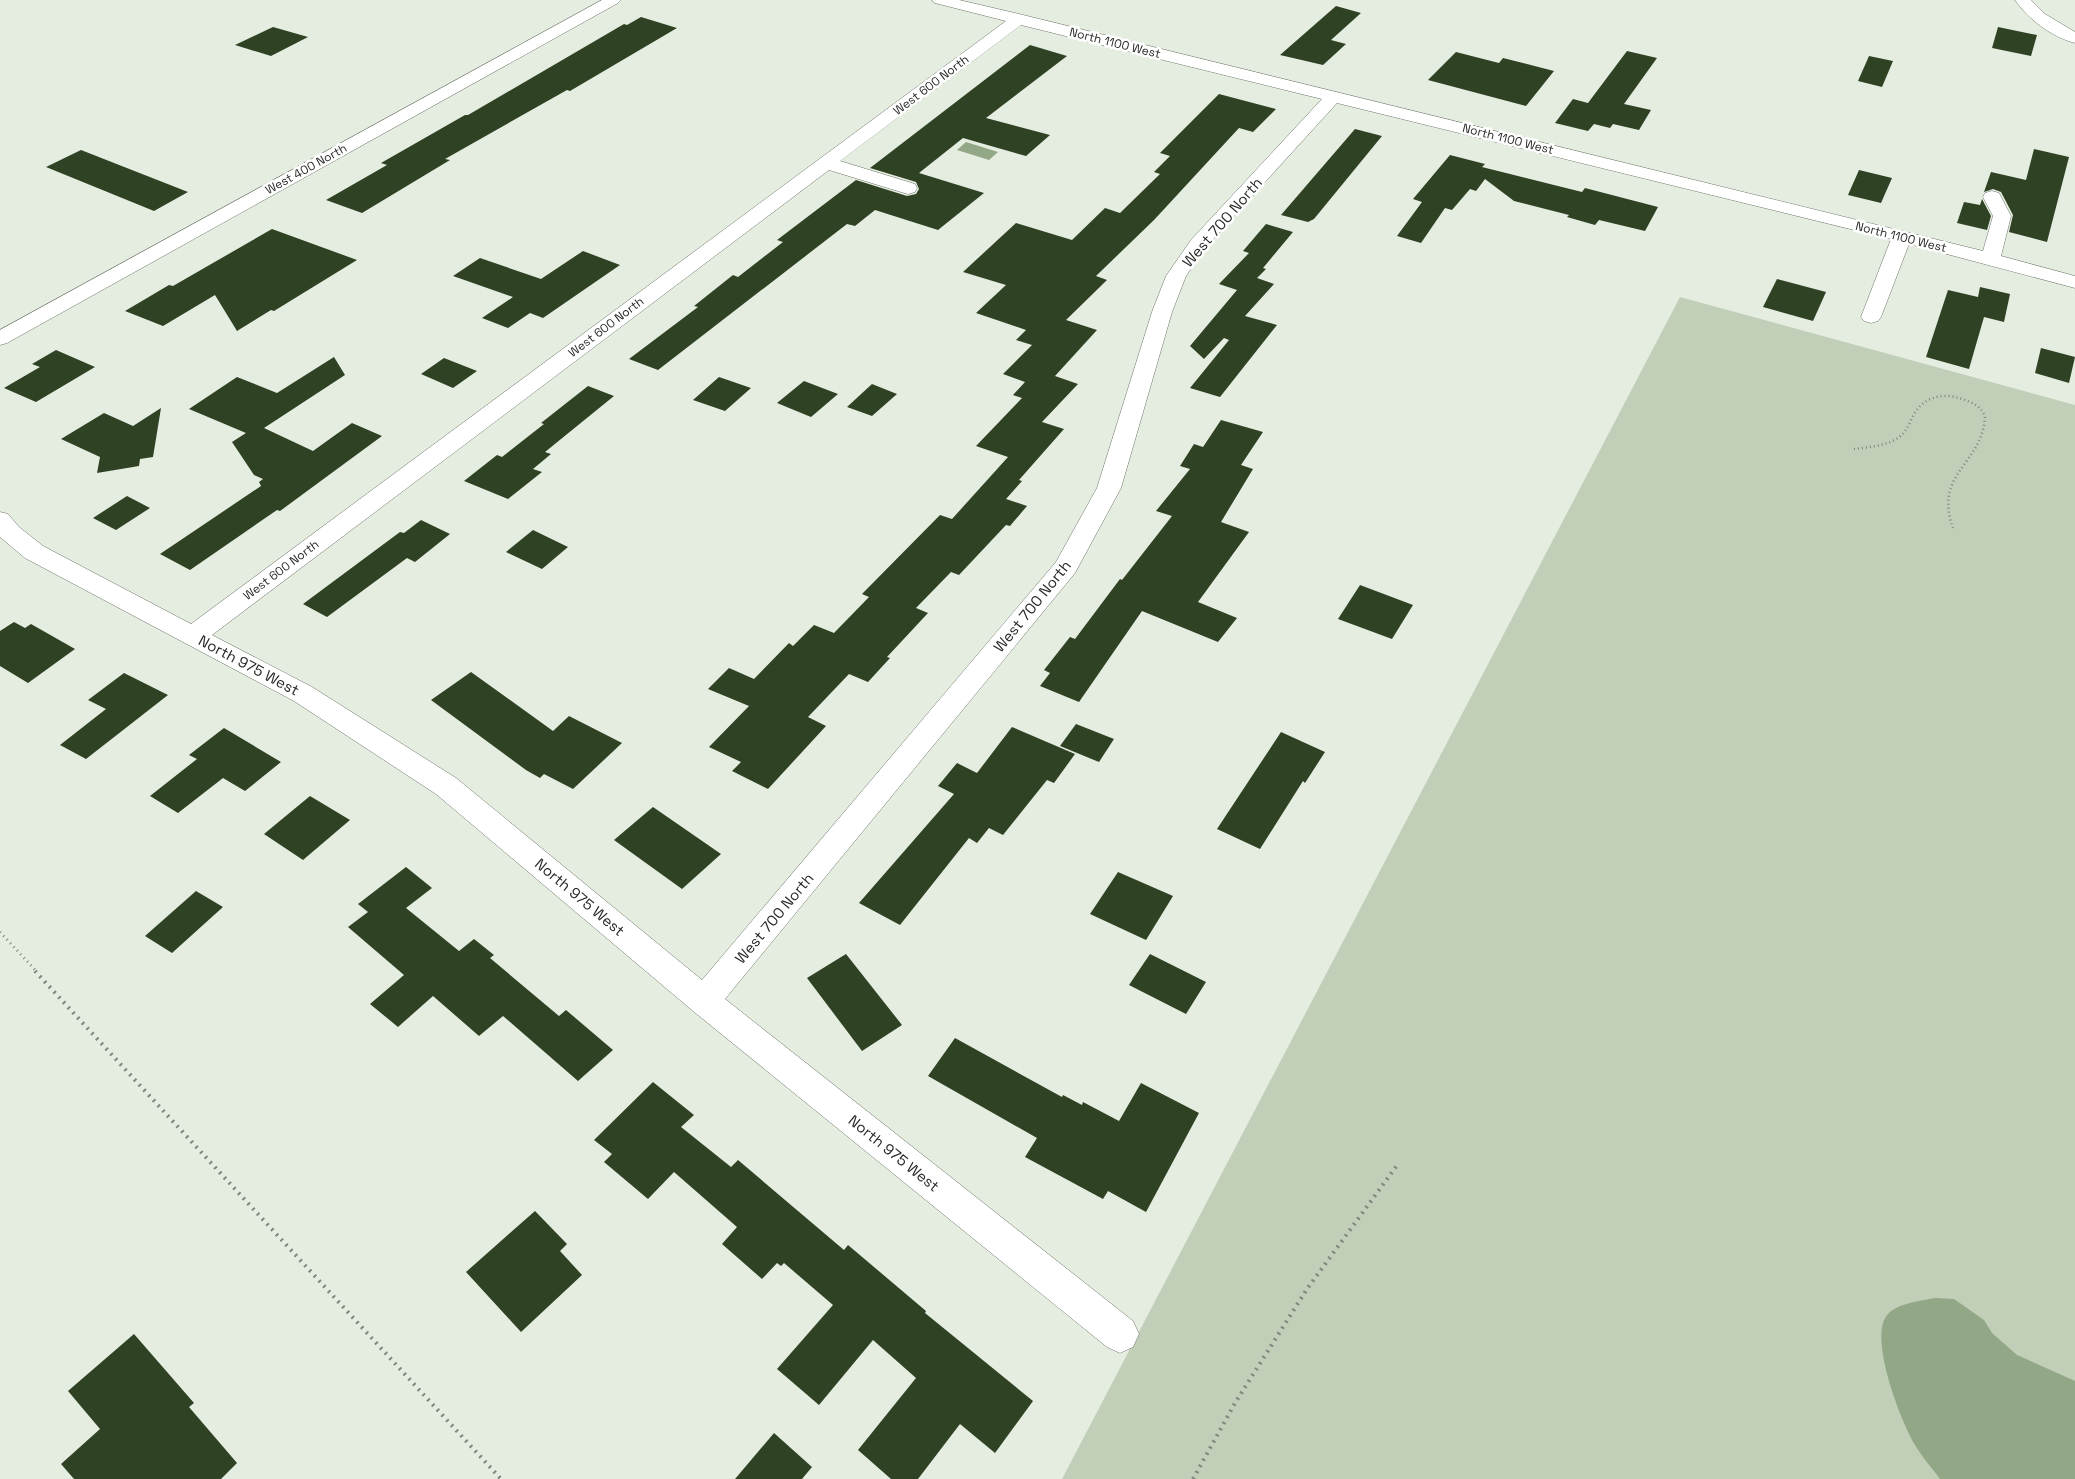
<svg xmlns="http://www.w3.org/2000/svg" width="2075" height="1479" font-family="'Space Grotesk',sans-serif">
<rect width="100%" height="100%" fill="#e5ede0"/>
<polygon fill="#c1cfb9" points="1680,297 2075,405 2075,1479 1062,1479"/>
<g fill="#91a785">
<polygon points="966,142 998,152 989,160 957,150"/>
<path d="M1935,1298L1954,1299L1984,1320L1992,1333L2017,1355L2075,1381V1479H1940C1932,1468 1922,1457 1915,1445C1901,1422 1867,1335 1888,1314C1898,1303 1921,1301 1935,1298Z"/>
</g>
<g fill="#2f4224">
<polygon points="1336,6 1361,13 1331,40 1346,44 1323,65 1280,55"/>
<polygon points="641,17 677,28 570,91 567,90 445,159 450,160 362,213 326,200 387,165 381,163 465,115 468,115 624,24 627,25"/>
<polygon points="273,27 308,37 271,56 235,45"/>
<polygon points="1998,27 2037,35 2031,56 1992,48"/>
<polygon points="1030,45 1067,56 986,118 1050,135 1026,156 963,138 919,173 984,193 938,230 875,210 855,226 847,224 658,370 629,359 698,307 694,306 733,275 738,277 783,242 777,240 856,180 907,196 916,194 919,189 916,182 870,168"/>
<polygon points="1627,51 1657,58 1624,104 1651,110 1639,130 1613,124 1610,128 1594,124 1588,131 1555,123 1573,99 1588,103"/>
<polygon points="1456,52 1499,63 1503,58 1554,71 1526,106 1428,80"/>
<polygon points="1869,56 1893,61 1882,87 1858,81"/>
<polygon points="1219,94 1276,109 1253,132 1239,128 1154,220 1096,276 1107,280 1066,320 1097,330 1055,376 1078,384 1042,422 1064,429 1019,480 1022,481 1006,499 1027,506 1010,526 1006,525 959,575 951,572 916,608 928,613 887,657 890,658 868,682 849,674 808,717 826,726 768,789 732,771 741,762 709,747 749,706 708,689 729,668 754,679 789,643 793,646 814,625 834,633 869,597 862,594 940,515 952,519 1008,457 976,446 1022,398 1013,395 1025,382 1003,374 1032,345 1016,340 1026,330 976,313 1006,285 963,272 1016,223 1072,240 1105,208 1120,213 1160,174 1154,172 1170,156 1160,153"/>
<polygon points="1355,129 1382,136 1314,219 1308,222 1281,215"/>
<polygon points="2034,149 2069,157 2047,242 2009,232 2013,215 2001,192 1993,189 1984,192 1991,172 2026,180"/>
<polygon points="81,150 188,192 154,211 46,167"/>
<polygon points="1450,155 1485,164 1482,167 1582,192 1585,188 1658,207 1645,231 1599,220 1595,225 1567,217 1569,215 1514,201 1485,179 1476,191 1470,189 1452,210 1445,208 1421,243 1397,236 1422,202 1413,199"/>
<polygon points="1859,170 1892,178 1881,203 1848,195"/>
<polygon points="1982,199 1991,216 1987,230 1957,223 1964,202 1980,205"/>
<polygon points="1266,224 1293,232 1263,268 1266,269 1257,278 1274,284 1245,316 1277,325 1220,397 1190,388 1229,340 1224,338 1204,359 1190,346 1237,290 1219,284 1249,253 1243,251"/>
<polygon points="272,229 357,260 274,311 271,310 237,331 215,295 163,326 125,311 169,285 173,286"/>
<polygon points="583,251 620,265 543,318 530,313 508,328 482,318 513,297 453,276 480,258 541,279"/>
<polygon points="1777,279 1826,292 1813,321 1763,307"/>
<polygon points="1980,287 2010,294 2004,322 1984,317 1969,369 1926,357 1948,290 1978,297"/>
<polygon points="2041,348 2075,357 2069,383 2035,373"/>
<polygon points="56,350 95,367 36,402 4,388 40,367 32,364"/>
<polygon points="334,357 345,375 264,428 313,451 352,423 382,436 280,511 277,510 190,570 160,554 261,486 259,482 263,479 254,475 232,442 246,433 189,409 237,377 277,393"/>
<polygon points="444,358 477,371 453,388 421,374"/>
<polygon points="719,377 751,388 725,411 693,400"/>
<polygon points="804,381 838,394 811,417 777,403"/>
<polygon points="872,384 897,394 872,416 847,407"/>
<polygon points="588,386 614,396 545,452 551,454 533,469 542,472 508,499 464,481 497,455 502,457 544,424 541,423"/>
<polygon points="161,408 153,457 140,459 139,466 97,473 100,457 61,439 104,413 133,426"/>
<polygon points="1221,420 1263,432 1241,465 1253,469 1221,522 1249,532 1198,602 1237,618 1218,642 1142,611 1079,702 1040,686 1050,673 1044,670 1070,637 1075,639 1120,579 1122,580 1172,516 1156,511 1190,469 1180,466 1194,444 1203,447"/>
<polygon points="127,496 150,508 116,530 93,518"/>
<polygon points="421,520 450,534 415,562 407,558 327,617 303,604 400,532 404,533"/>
<polygon points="533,530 568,547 542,569 506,552"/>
<polygon points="1360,585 1413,605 1392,639 1338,619"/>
<polygon points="14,622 25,628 31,624 75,649 28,683 0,666 0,631"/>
<polygon points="471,672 553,731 569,716 622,743 573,789 544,774 540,778 526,770 431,700"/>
<polygon points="124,673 168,695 86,759 60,745 106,709 88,700"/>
<polygon points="1076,724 1114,739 1099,762 1060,746"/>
<polygon points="1012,727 1075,754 1054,783 1047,780 1003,835 989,828 977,843 969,838 900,925 859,903 954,794 938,786 957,763 977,773"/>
<polygon points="224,728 281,762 245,791 223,778 178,813 150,796 197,759 189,755"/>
<polygon points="1281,732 1325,752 1305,783 1303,781 1260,849 1217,829"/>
<polygon points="310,796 350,820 303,860 264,834"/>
<polygon points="653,807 721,854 682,889 614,840"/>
<polygon points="406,867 432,888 406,908 459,951 474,939 494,955 490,958 559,1016 566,1010 613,1050 578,1081 503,1016 479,1036 433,996 398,1027 370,1004 404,975 348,927 368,912 358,904"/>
<polygon points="1118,872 1173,896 1146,940 1090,914"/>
<polygon points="196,891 223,907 172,953 145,936"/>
<polygon points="846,954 902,1025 862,1051 807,978"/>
<polygon points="1150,954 1206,982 1186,1014 1129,985"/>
<polygon points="955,1038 1062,1097 1063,1095 1082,1105 1083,1102 1119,1121 1141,1083 1199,1113 1146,1212 1108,1191 1103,1199 1025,1157 1037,1138 928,1076"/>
<polygon points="653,1082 694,1115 681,1127 731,1167 738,1160 844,1250 848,1245 926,1311 925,1313 1033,1401 995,1453 960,1424 918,1479 891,1479 858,1450 916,1378 873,1340 819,1405 777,1369 833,1305 784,1263 781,1266 777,1263 762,1279 722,1244 737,1227 674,1172 648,1199 604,1162 612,1154 594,1140"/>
<polygon points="535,1211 567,1244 560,1251 582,1275 521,1332 466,1272"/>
<polygon points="134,1334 194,1403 189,1407 237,1463 221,1479 74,1479 61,1464 100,1429 68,1391"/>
<polygon points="774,1433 812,1467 802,1479 735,1479"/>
</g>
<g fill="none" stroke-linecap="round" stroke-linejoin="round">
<defs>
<g id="minor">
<polygon points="602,0 621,0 618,3 7,343 0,345 0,330"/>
<path d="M932,0H959L1019,14L1983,251L1993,216L1983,197L1985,193L1992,191L1999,193L2011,216L2001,256L2075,276V288L1909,244L1881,317L1878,321L1871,323L1864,321L1861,317L1891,239L1337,103L1205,248L1186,276L1172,312L1121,488L1075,573L725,999L1133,1321L1139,1334L1133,1347L1120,1353L1107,1347L693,1011L436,794L294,701L25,558L0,537V512L8,514L19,527L43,546L191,624L1006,21L935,3ZM1021,25L1322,99L1191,240L1166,276L1152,312L1097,488L1056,562L702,980L456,778L312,687L212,635L829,170L901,192L908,194L915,192L917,188L915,184L840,161Z"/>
<path d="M2015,0H2031L2045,14L2075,32V43C2052,37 2029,20 2015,0Z"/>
</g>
</defs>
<use href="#minor" stroke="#6c7368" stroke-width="1"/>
<path stroke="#80867e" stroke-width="2.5" stroke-dasharray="1 3" stroke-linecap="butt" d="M1854,449C1869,447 1886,446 1898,438C1906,433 1909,424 1913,416C1923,397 1942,392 1962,399C1972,402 1982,407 1985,417C1982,465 1933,473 1953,528"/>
<polyline stroke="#80867e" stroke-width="3" stroke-dasharray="1 4" stroke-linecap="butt" points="0,932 37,972"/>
<g stroke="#80867e" stroke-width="4" stroke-dasharray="2 5" stroke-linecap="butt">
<polyline points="35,971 501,1479"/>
<polyline points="1193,1479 1235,1403 1307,1289 1398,1164"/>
</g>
<use href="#minor" fill="#fff" fill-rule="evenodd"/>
</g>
<g text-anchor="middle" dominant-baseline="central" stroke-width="5" stroke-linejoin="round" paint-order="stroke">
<g font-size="12" fill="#272a26" stroke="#fff">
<text transform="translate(1115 43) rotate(14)">North 1100 West</text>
<text transform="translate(931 85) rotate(-37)">West 600 North</text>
<text transform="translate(1508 139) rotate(14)">North 1100 West</text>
<text transform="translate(306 169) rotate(-29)">West 400 North</text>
<text transform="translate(1901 237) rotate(14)">North 1100 West</text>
<text transform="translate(606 327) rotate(-37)">West 600 North</text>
<text transform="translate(281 570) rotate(-37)">West 600 North</text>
</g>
<g font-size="15" fill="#272a26" stroke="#fff">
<text transform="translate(1222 222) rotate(-49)">West 700 North</text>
<text transform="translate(1032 606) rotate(-51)">West 700 North</text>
<text transform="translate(249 665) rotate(28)">North 975 West</text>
<text transform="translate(580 897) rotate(40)">North 975 West</text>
<text transform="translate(774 918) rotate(-50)">West 700 North</text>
<text transform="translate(894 1153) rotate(39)">North 975 West</text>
</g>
</g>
</svg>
